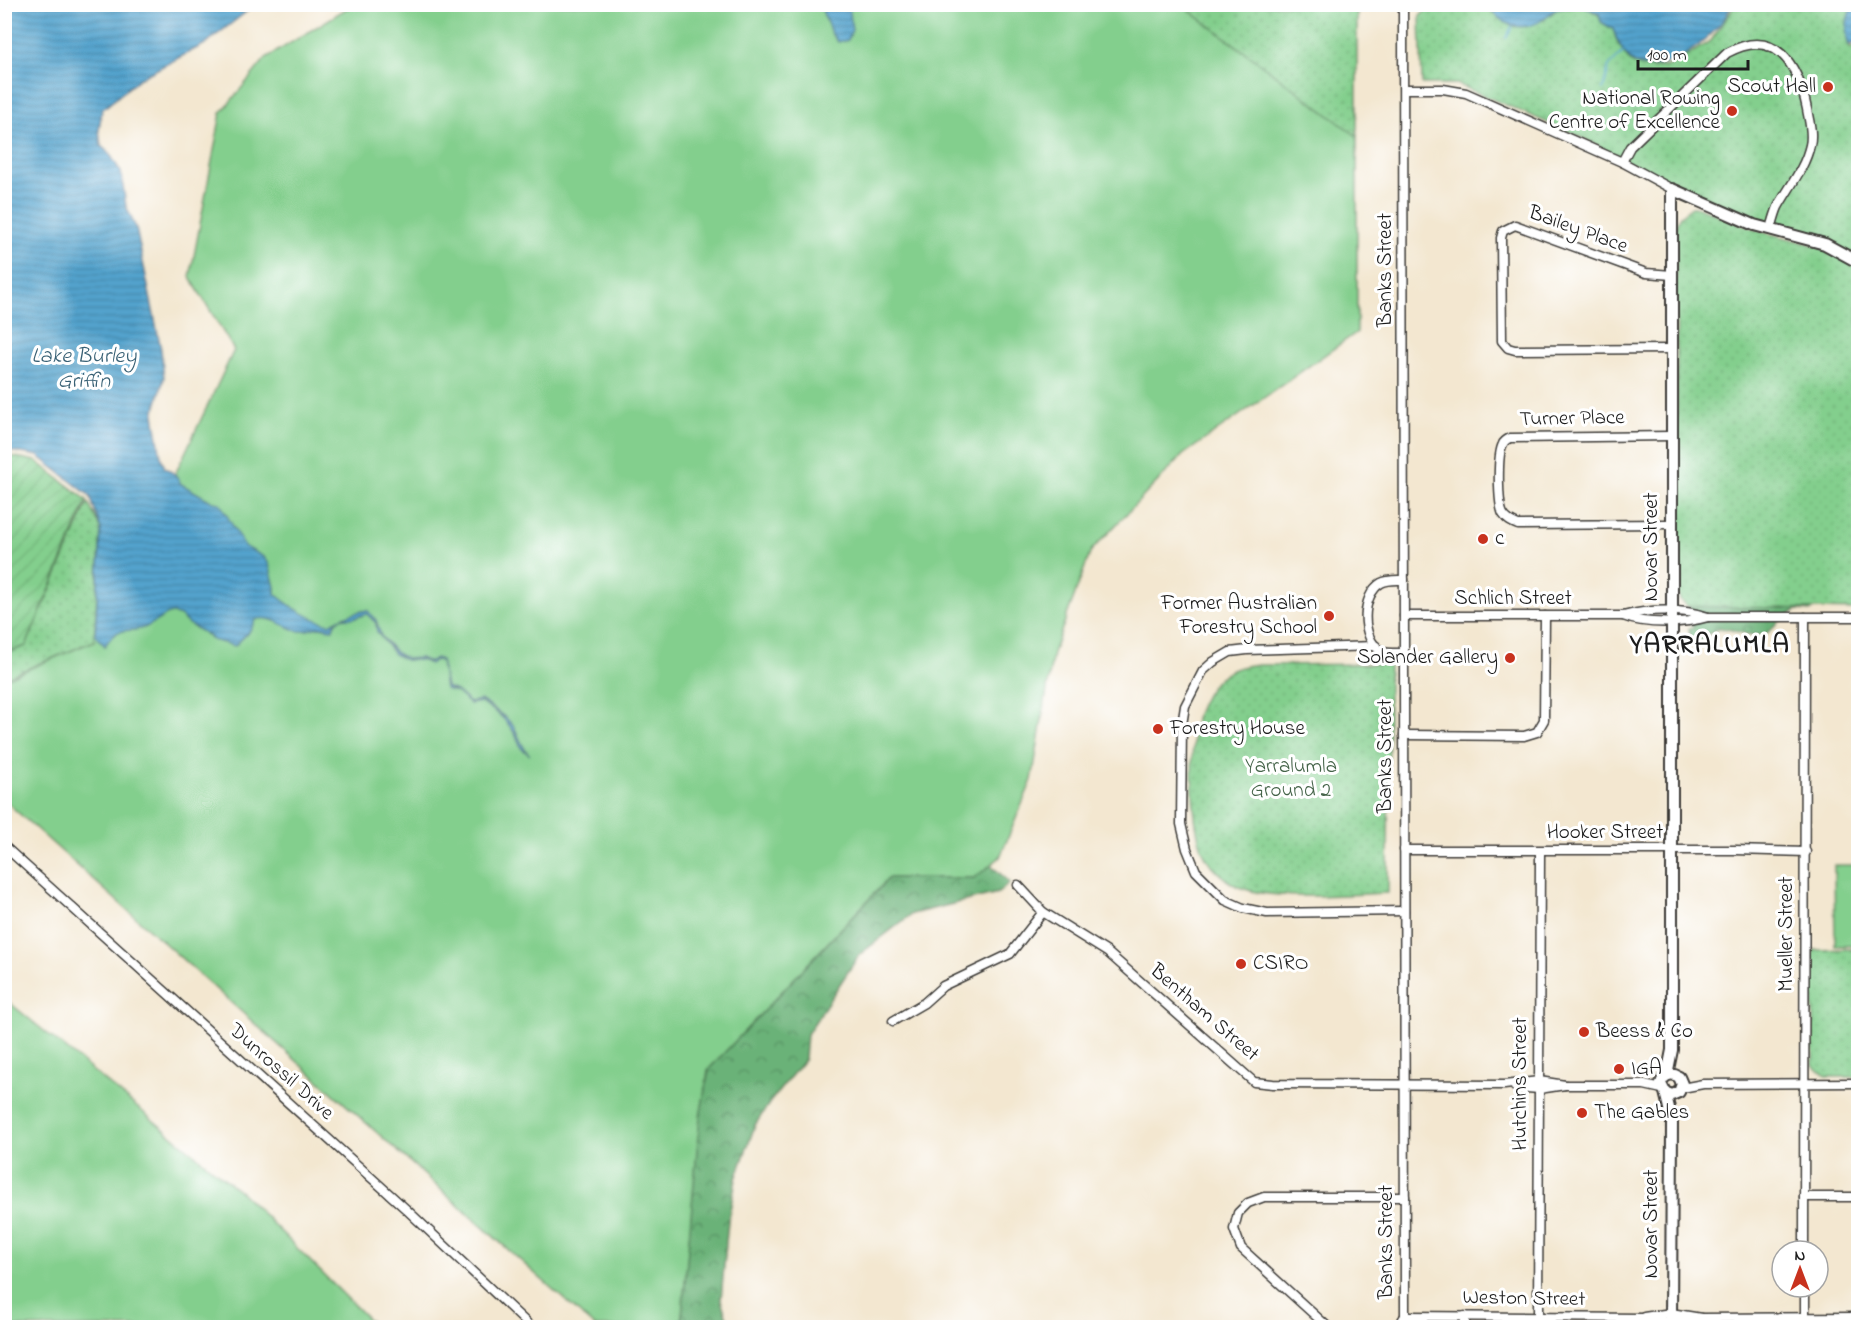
<svg xmlns="http://www.w3.org/2000/svg" width="1863" height="1332" font-family="'Indie Flower',sans-serif">
<defs>
<pattern id="forest-crowns" width="20" height="18" patternUnits="userSpaceOnUse" patternTransform="scale(1.5)"><rect width="20" height="18" fill="#6ab278"/><path d="M2 6a3 3 0 1 1 6 0M12 15a3 3 0 1 1 6 0" fill="none" stroke="#569062"/></pattern>
<pattern id="park-dots" width="8" height="8" patternUnits="userSpaceOnUse" patternTransform="scale(1.5)"><rect width="8" height="8" fill="#83cf8d"/><path d="M2 2h.1M6 6h.1" fill="none" stroke="#71b179" stroke-width="1.8" stroke-linecap="round"/></pattern>
<pattern id="garden-furrows" width="10" height="10" patternUnits="userSpaceOnUse" patternTransform="scale(1.5)"><rect width="10" height="10" fill="#83cf8d"/><path d="M-1 1l2-2M0 10L10 0M9 11l2-2" fill="none" stroke="#71b179"/></pattern>
<pattern id="water-rules" width="6" height="5" patternUnits="userSpaceOnUse" patternTransform="scale(1.5)"><rect width="6" height="5" fill="#53a3cd"/><path d="M0 2.5h6" fill="none" stroke="#4484a6"/></pattern>
</defs>
<rect width="100%" height="100%" fill="#fff"/>
<filter id="ink" filterUnits="userSpaceOnUse"><feTurbulence type="fractalNoise" baseFrequency=".0167" numOctaves="2"/><feDisplacementMap in="SourceGraphic" scale="12" xChannelSelector="R" yChannelSelector="G"/><feConvolveMatrix kernelMatrix="1 2 1 2 8 2 1 2 1" color-interpolation-filters="sRGB"/></filter>
<filter id="wash" filterUnits="userSpaceOnUse"><feTurbulence type="fractalNoise" baseFrequency=".008" numOctaves="4" result="noise"/><feDisplacementMap in="SourceGraphic" scale="24" xChannelSelector="R" yChannelSelector="G"/><feGaussianBlur stdDeviation="1.35" result="paint"/><feColorMatrix in="noise" values="0 0 0 0 0 0 0 0 0 0 0 0 0 0 0 0 0 1.4 0 .05"/><feComposite in="paint" operator="in"/></filter>
<g filter="url(#wash)">
<rect width="100%" height="100%" fill="#f3e7d0"/>
<g fill="#83cf8d" stroke="#507654" stroke-width="1.5">
<polygon points="352,5 1182,5 1357,136 1357,332 1183,455 1091,551 1053,653 1032,780 1000,857 975,878 889,878 708,1070 701,1114 681,1327 595,1327 5,801 5,679 94,641 101,529 175,474 234,350 190,277 221,113 266,58"/>
<polygon points="1834,865 1858,865 1858,946 1835,946"/>
<polygon points="5,999 242,1193 376,1327 5,1327"/>
</g>
<g fill="url(#forest-crowns)" stroke="#43674a" stroke-width="1.5">
<path d="M1684,592L1822,598L1812,611L1797,610L1779,621L1765,635C1759,635 1751,635 1745,634C1723,627 1716,624 1698,644L1690,640L1689,628L1694,627L1687,618L1692,616Z"/>
<polygon points="991,865 1010,883 998,893 912,914 859,955 807,1034 805,1059 770,1102 755,1125 736,1179 728,1221 721,1300 730,1327 681,1327 700,1117 709,1069 889,878 974,878"/>
</g>
<g fill="url(#park-dots)" stroke="#507654" stroke-width="1.5">
<polygon points="1182,5 1357,5 1357,136"/>
<polygon points="1432,5 1488,5 1492,12 1543,20 1556,10 1582,5 1599,15 1601,22 1613,29 1617,42 1628,59 1635,65 1652,68 1670,66 1711,41 1732,10 1733,5 1854,5 1848,43 1850,48 1858,47 1858,257 1827,241 1757,223 1674,186 1581,137 1457,84 1422,84 1420,16"/>
<path d="M1692,207H1698C1720,215 1741,225 1763,232C1795,241 1832,245 1858,268V610L1687,606L1680,600L1678,594L1676,225L1680,216Z"/>
<polygon points="88,502 101,529 94,641 5,678 4,654 26,646"/>
<path d="M1389,664L1388,893C1348,894 1266,903 1233,884C1224,879 1213,867 1207,859C1190,834 1189,743 1197,714C1201,704 1208,690 1215,682C1225,671 1237,667 1251,665Z"/>
<polygon points="1858,949 1858,1077 1826,1077 1813,1065 1813,950"/>
</g>
<polygon fill="url(#garden-furrows)" stroke="#507654" stroke-width="1.5" points="5,455 36,461 87,500 26,646 5,653"/>
<g fill="url(#water-rules)" stroke="#386074" stroke-width="1.5">
<path d="M4,5H255L205,44L140,78L102,110L99,130L101,146L109,153L121,172L126,206L136,228L161,349L164,378L154,414L161,457L165,468L175,474L181,484L213,502L220,503L244,546L264,557L269,564L275,587V594C291,607 309,619 330,624C337,619 359,611 367,610L376,620L381,636L396,653L407,659L420,658L429,662L436,658L441,660L446,687L456,691L470,703L480,700C488,705 509,719 514,727C520,737 521,747 530,755L521,748C517,734 506,719 493,710C489,707 485,706 481,702L470,704L456,692L445,689L441,661L435,660L430,664L421,660H405L394,654L377,632L376,623L367,614C364,614 361,616 357,617C347,620 336,614 333,629C328,629 323,627 319,627C312,628 307,631 300,631C285,628 271,614 255,620C250,634 244,635 235,646L212,640C203,628 189,629 181,616L171,613C162,616 155,623 146,627C127,635 120,622 105,646L95,635L101,529L90,496L38,456L5,450Z"/>
<polygon points="820,5 849,5 852,30 848,40 838,42 831,33"/>
<path d="M1488,5H1578C1571,6 1562,7 1555,10C1551,12 1548,17 1544,19C1522,34 1501,26 1488,5Z"/>
<path d="M1582,5L1731,4V5C1723,33 1665,79 1635,63C1625,58 1616,39 1613,29L1601,22L1599,14Z"/>
<path d="M1853,5H1858V49L1857,43L1849,45C1844,36 1847,14 1853,5Z"/>
</g>
<g fill="none" stroke-linecap="round" stroke-linejoin="round">
<g stroke="#53a3cd" stroke-width="2">
<polyline points="1420,6 1423,4"/>
<polyline points="1506,38 1512,27"/>
<polyline points="1603,89 1609,66 1626,49"/>
<polyline points="1614,99 1634,107"/>
</g>
</g>
</g>
<g filter="url(#ink)">
<g fill="none" stroke-linecap="round" stroke-linejoin="round">
<defs>
<g id="minor">
<polyline points="1403,4 1405,1316"/>
<polyline points="1404,89 1443,89 1466,93 1622,162 1672,189"/>
<path d="M1622,162L1630,147L1727,53C1776,26 1798,65 1807,109C1809,121 1813,133 1810,145C1805,168 1789,187 1778,207C1775,214 1773,222 1771,229"/>
<polyline points="1672,349 1515,350 1508,348 1502,341 1501,238 1503,231 1515,225 1646,273 1672,275"/>
<path d="M1671,524L1518,525C1511,522 1507,520 1503,514C1498,504 1497,454 1503,444C1504,441 1508,439 1510,438L1671,436"/>
<path d="M1404,580C1396,580 1388,579 1381,583C1361,595 1360,638 1381,651C1387,654 1397,653 1404,653"/>
<path d="M1404,616H1623C1648,609 1682,608 1708,617"/>
<path d="M1623,616C1645,625 1685,624 1708,617H1858"/>
<polyline points="1376,646 1247,650 1230,652 1213,662 1203,671 1185,706 1182,725 1181,824 1187,849 1196,871 1225,900 1243,908 1267,913 1404,911"/>
<polyline points="1404,735 1524,736 1537,732 1544,720 1545,616"/>
<polyline points="4,846 407,1210 532,1328"/>
<polyline points="1404,850 1735,850 1806,852"/>
<polyline points="1018,885 1043,912 1107,952 1254,1082 1273,1084 1504,1085 1539,1081 1565,1085 1644,1085 1662,1089"/>
<polyline points="893,1021 924,1003 943,986 1010,954 1043,912"/>
<polyline points="1515,1087 1539,1089 1565,1085"/>
<polyline points="1682,1088 1703,1084 1858,1083"/>
<polyline points="1804,1197 1858,1197"/>
<polyline points="1804,1251 1805,617"/>
<polyline points="1805,1287 1805,1317"/>
<path d="M1405,1316L1643,1318C1660,1323 1683,1323 1701,1318"/>
<polyline points="1465,1316 1465,1328"/>
<polyline points="1644,1317 1671,1313 1701,1318 1858,1317"/>
<polyline points="1780,1317 1780,1328"/>
<polyline points="1538,1318 1540,851"/>
<polyline points="1329,1328 1241,1248 1234,1229 1238,1213 1248,1203 1264,1197 1405,1197"/>
<polyline points="1397,1328 1405,1316"/>
</g>
<g id="major">
<polyline points="1667,1075 1672,1050 1672,189 1754,225 1825,244 1858,262"/>
<path d="M1665,1092L1672,1095L1679,1092L1682,1084L1679,1077C1671,1072 1663,1075 1661,1084L1665,1092L1672,1120L1671,1328"/>
</g>
</defs>
<use href="#minor" stroke="#3c3a37" stroke-width="11"/>
<use href="#major" stroke="#3c3a37" stroke-width="14"/>
<use href="#minor" stroke="#fff" stroke-width="8"/>
<use href="#major" stroke="#fff" stroke-width="10"/>
</g>
</g>
<g fill="#c8321e" stroke="#fff" stroke-width="2">
<circle cx="1828" cy="87" r="6"/>
<circle cx="1732" cy="111" r="6"/>
<circle cx="1483" cy="539" r="6"/>
<circle cx="1329" cy="616" r="6"/>
<circle cx="1510" cy="658" r="6"/>
<circle cx="1158" cy="729" r="6"/>
<circle cx="1241" cy="964" r="6"/>
<circle cx="1584" cy="1032" r="6"/>
<circle cx="1619" cy="1069" r="6"/>
<circle cx="1582" cy="1113" r="6"/>
</g>
<g text-anchor="middle" dominant-baseline="central" stroke-width="6" stroke-linejoin="round" paint-order="stroke">
<g font-size="21" fill="#1c1c1c" stroke="#fff" text-anchor="start">
<text x="1816" y="87" text-anchor="end">Scout Hall</text>
<text x="1720" y="99" text-anchor="end">National Rowing<tspan x="1720" dy="24">Centre of Excellence</tspan></text>
<text x="1495" y="539">c</text>
<text x="1317" y="604" text-anchor="end">Former Australian<tspan x="1317" dy="24">Forestry School</tspan></text>
<text x="1498" y="658" text-anchor="end">Solander Gallery</text>
<text x="1170" y="729">Forestry House</text>
<text x="1253" y="964">CSIRO</text>
<text x="1596" y="1032">Beess &amp; Co</text>
<text x="1631" y="1069">IGA</text>
<text x="1594" y="1113">The Gables</text>
</g>
<g font-size="21" fill="#1c1c1c" stroke="#fff">
<text transform="translate(1578 230) rotate(20)">Bailey Place</text>
<text transform="translate(1386 270) rotate(-90)">Banks Street</text>
<text transform="translate(1572 419) rotate(-1)">Turner Place</text>
<text transform="translate(1652 547) rotate(-90)">Novar Street</text>
<text x="1513" y="599">Schlich Street</text>
<text transform="translate(1386 756) rotate(-90)">Banks Street</text>
<text x="1605" y="833">Hooker Street</text>
<text transform="translate(1787 934) rotate(-90)">Mueller Street</text>
<text transform="translate(1204 1013) rotate(41)">Bentham Street</text>
<text transform="translate(281 1072) rotate(42)">Dunrossil Drive</text>
<text transform="translate(1521 1084) rotate(-90)">Hutchins Street</text>
<text transform="translate(1652 1224) rotate(-90)">Novar Street</text>
<text transform="translate(1387 1242) rotate(-90)">Banks Street</text>
<text transform="translate(1524 1299) rotate(1)">Weston Street</text>
</g>
<g font-size="21" fill="#456449" stroke="#fff">
<text x="1291" y="767">Yarralumla<tspan x="1291" dy="24">Ground 2</tspan></text>
</g>
<g font-size="22" font-style="italic" fill="#386074" stroke="#fff">
<text x="84" y="357">Lake Burley<tspan x="84" dy="25">Griffin</tspan></text>
</g>
<g font-size="27" font-weight="bold" letter-spacing="1.5" fill="#1c1c1c" stroke="#fff">
<text x="1710" y="645">YARRALUMLA</text>
</g>
</g>
<rect width="1863" height="1332" fill="none" stroke="#fff" stroke-width="24"/>
<g transform="translate(1800 1269)"><circle r="28" fill="#ffffff" stroke="#a4a4a4" stroke-width="1.5"/>
<path d="M0-4.5L10 22L0 15L-10 22Z" fill="#c8321e"/>
<text y="-9" font-size="16" font-weight="bold" text-anchor="middle" fill="#1c1c1c">N</text>
</g>
<path d="M1638 60v9h110v-9" fill="none" stroke="#1c1c1c" stroke-width="3"/>
<text x="1647" y="60" font-size="18" fill="#1c1c1c" stroke="#ffffff" stroke-width="4.5" paint-order="stroke">100 m</text>
</svg>
